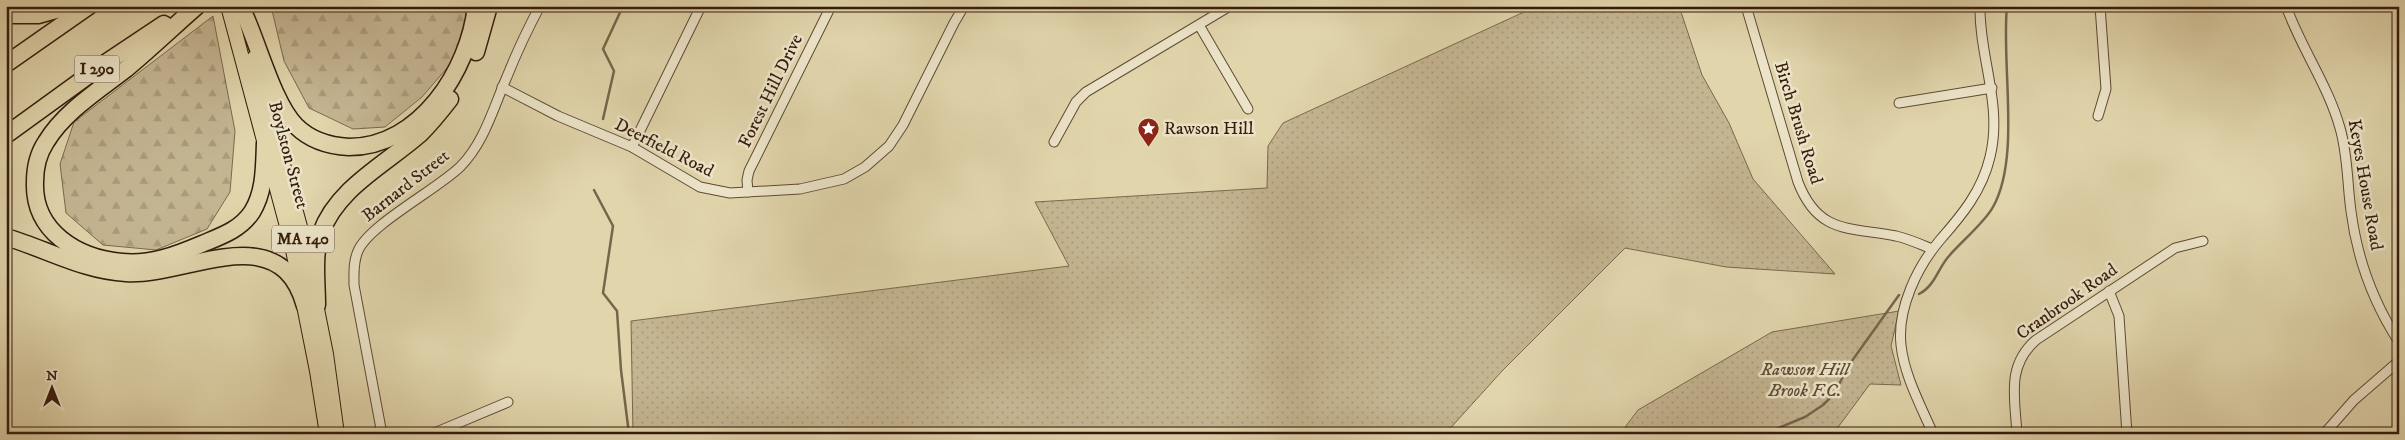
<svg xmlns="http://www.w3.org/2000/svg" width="2405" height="440" font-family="'IM FELL DW Pica',serif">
<defs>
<pattern id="forest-firs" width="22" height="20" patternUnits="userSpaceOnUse" patternTransform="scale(1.25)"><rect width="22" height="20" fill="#c4b591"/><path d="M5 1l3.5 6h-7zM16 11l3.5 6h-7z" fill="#a99b7c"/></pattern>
<pattern id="park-dots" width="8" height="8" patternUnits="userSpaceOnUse" patternTransform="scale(1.25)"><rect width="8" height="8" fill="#c4b591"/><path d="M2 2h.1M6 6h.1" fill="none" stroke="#a99b7c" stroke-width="1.8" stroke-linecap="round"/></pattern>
</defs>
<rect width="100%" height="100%" fill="#e1d5ac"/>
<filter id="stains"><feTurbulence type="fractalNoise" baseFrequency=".004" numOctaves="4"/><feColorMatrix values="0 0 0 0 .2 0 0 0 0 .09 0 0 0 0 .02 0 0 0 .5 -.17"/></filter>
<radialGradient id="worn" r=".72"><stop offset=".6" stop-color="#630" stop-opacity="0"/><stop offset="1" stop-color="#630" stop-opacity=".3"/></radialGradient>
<g fill="url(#forest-firs)" stroke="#7c684e">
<polygon points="271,6 468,6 466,28 453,61 422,97 385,127 353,129 309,108 284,61"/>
<polygon points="213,16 235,131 230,192 207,229 156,250 103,245 66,213 60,164 74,122"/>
</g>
<g fill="url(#park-dots)" stroke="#7c684e">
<polygon points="1537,6 1679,6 1702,75 1729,123 1753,179 1835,274 1726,267 1625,248 1503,370 1445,434 633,434 631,321 1069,266 1035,202 1267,188 1268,146 1283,123"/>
<polygon points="1899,311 1891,346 1901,385 1870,384 1833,434 1620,434 1638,410 1772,332"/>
</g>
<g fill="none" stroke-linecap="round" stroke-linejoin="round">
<g stroke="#78654c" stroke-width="2.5">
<polyline points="603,119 614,71 603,49 623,6"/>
<polyline points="594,190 613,226 603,293 617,311 621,370 629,434"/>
<path d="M1919,294C1935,286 1938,268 1949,256C1961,242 1985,222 1993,207C2021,157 2001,64 2007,6"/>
<polyline points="1764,434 1805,417 1823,405 1834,394 1849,365 1899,295"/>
</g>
<defs>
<g id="minor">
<path d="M1746,6L1798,182C1818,234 1849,227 1896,236C1909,239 1920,244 1932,249"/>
<path d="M2286,6C2301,48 2328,85 2340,128C2348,155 2347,183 2351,211C2357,258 2373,302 2399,342"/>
<polyline points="1199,25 1248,109"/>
<polyline points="502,87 558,116 632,147 700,187 730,193 800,189 844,179 865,167 889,146 903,125 954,23 964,6"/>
<polyline points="1899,103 1992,88"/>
<polyline points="2098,116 2106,89 2100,6"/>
<polyline points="1054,142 1076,102 1086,92 1230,6"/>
<polyline points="632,147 701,6"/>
<polyline points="748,192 747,180 749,171 831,6"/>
<polyline points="2109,291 2119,316 2127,434"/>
<path d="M382,434L354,285C354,274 353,262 358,251C369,225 436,190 460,167C484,143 493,109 506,79C516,54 527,30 540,6"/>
<polyline points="432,434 508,402"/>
<path d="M1933,434C1921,406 1904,375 1901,345C1897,309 1917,267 1940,240C1962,215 1982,191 1990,157C2003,105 1979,57 1980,6"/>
<path d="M2017,434C2015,398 2006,366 2036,340L2175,248L2203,241"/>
<polyline points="2324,434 2354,400 2399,361"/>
</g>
<g id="primary">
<polyline points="228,6 292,245 317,371 327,434"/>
<polyline points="254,58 302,234 326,354 337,434"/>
</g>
<g id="motorway">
<path d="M197,6C173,27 150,49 126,69C99,90 64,112 46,142C38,154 35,168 35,182C33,231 77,258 122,262C150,265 176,255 202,244C221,236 240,230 252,212C265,191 264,166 265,143"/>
<path d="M242,9C258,42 273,103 296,126C310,140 330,146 349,147C420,147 469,70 476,6"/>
<polyline points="6,15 38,15 70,6"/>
<polyline points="476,52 489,6"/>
<polyline points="6,64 89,6"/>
<polyline points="6,135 104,64 164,24"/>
<path d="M6,237C46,249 84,271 126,273C187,277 280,215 305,306"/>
<path d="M317,305C317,282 313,255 321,233C337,188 386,164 420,134C431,123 440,112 450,99"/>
</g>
</defs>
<use href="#minor" stroke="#5f4a34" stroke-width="11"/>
<use href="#primary" stroke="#341b0c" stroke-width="16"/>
<use href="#motorway" stroke="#341b0c" stroke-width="19"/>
<use href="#minor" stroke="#ece4c9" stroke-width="9"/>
<use href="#primary" stroke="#e1d5ac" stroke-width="14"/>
<use href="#motorway" stroke="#e1d5ac" stroke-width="16"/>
</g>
<defs>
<symbol id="sight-pin" viewBox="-11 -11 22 30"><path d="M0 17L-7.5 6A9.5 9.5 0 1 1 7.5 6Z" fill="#8f2418" stroke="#ece4c9"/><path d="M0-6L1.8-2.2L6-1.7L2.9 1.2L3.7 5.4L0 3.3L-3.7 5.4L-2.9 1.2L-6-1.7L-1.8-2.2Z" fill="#fff"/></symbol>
</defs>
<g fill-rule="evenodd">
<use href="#sight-pin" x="1136" y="116" width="25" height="34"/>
</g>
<g text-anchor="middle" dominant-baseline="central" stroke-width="5" stroke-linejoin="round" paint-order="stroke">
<g fill="#ece4c9" stroke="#6b5745" stroke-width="1">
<rect x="74.5" y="55.5" width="45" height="27" rx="4"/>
<rect x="272" y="225.5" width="62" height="27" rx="4"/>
</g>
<g font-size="16" font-weight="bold" fill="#341b0c">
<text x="97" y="69">I 290</text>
<text x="303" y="239">MA 140</text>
</g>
<g font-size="18" fill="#341b0c" stroke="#ece4c9">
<text transform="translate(771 91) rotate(-64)">Forest Hill Drive</text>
<text transform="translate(1798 123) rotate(73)">Birch Brush Road</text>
<text transform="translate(664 148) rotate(27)">Deerfield Road</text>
<text transform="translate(288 155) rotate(75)">Boylston Street</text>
<text transform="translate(2365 185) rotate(80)">Keyes House Road</text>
<text transform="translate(406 186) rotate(-38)">Barnard Street</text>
<text transform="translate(2067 302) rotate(-35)">Cranbrook Road</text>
</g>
<g font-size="18" fill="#341b0c" stroke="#ece4c9" text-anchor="start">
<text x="1164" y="129">Rawson Hill</text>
</g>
<g font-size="18" font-style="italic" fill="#5f4934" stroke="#ece4c9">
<text x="1805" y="370">Rawson Hill<tspan x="1805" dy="21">Brook F.C.</tspan></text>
</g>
</g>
<rect width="2405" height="440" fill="none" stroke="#e1d5ac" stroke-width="25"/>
<rect x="8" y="8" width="2390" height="425" fill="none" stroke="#341b0c" stroke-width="2.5"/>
<rect x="12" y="12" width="2380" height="415" fill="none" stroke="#341b0c"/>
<g transform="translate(52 388)" stroke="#ece4c9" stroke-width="4" paint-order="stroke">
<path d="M0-4L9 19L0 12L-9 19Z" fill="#341b0c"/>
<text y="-8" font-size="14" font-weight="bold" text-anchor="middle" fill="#341b0c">N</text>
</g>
<rect width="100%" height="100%" filter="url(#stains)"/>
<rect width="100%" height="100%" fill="url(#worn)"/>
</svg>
